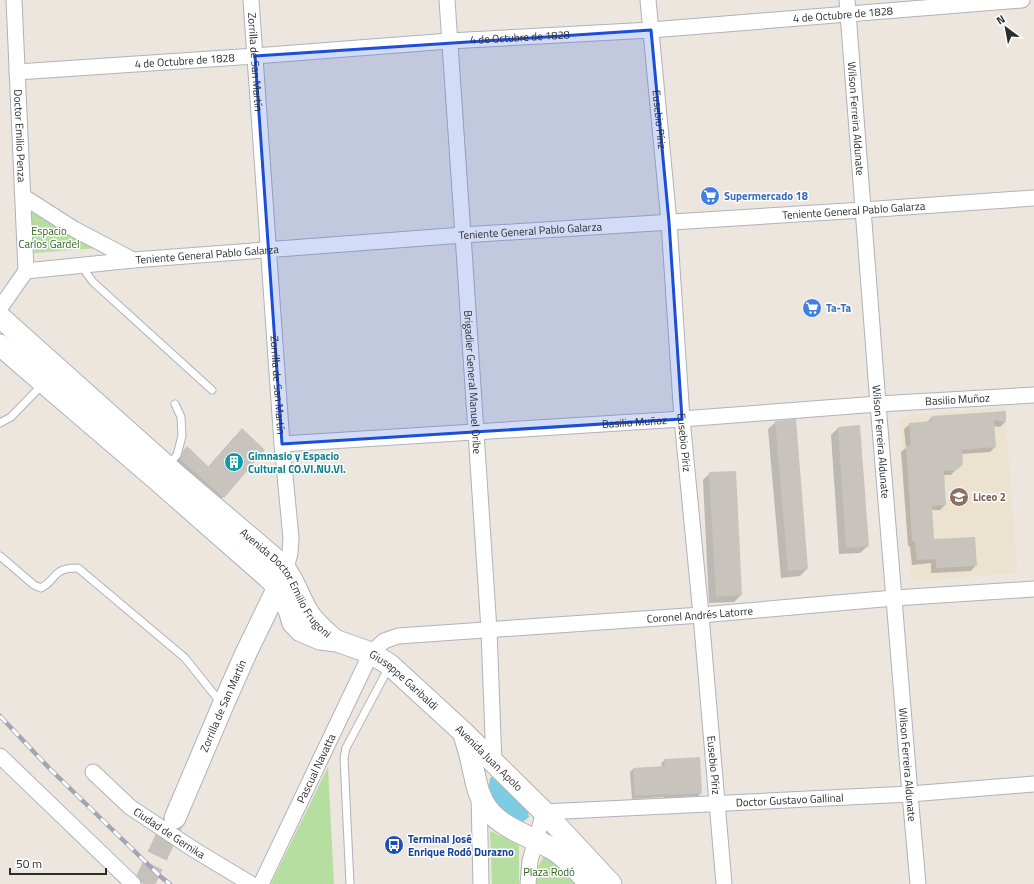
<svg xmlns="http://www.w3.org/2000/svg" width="1034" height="884" font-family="'Titillium Web',sans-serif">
<rect width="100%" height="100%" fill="#ece6df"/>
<polygon fill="#ece2d0" points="1005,407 1017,573 916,581 911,576 900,421 907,415"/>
<g fill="#b7dea1">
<polygon points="31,212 98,248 34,253"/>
<polygon points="328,767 334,884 271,884"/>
<polygon points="490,831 519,845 519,884 492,884"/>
<polygon points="544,855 581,884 534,884 537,869"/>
</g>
<polygon fill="#7ccce4" points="496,776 527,808 529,817 523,822 504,814 488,793 490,778"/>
<g fill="#0003">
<polygon points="1005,412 1005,422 1000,427 993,426 995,447 990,452 961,454 962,463 951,475 943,475 945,505 940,510 931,510 933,541 976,565 971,571 931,573 931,563 912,565 910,546 908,546 901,452 906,448 904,429 910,424 927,422 932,417"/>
<polygon points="776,422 807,569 800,576 781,578 768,429"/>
<polygon points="838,428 868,546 860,553 839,554 831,435"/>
<polygon points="235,436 223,497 216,504 173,467 176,460 187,448 208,467"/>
<polygon points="710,473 741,595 734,602 709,603 703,480"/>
<polygon points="665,760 701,793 698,796 664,798 664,797 632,799 630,772 633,769 662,767 661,763"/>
</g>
<g fill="#c8c4bd">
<polygon points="1006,411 1006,422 994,420 996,447 962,450 963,464 957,470 944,471 946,505 932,506 934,539 975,537 977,566 936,568 936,559 917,560 915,541 912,541 906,446 911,445 909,423 932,421 932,416"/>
<polygon points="796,419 808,569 788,571 775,421"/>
<polygon points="860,425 869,546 846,548 838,427"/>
<polygon points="242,428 265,450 224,498 180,459 183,451 187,446 209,467"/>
<polygon points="736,471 742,595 716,597 709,472"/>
<polygon points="700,757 702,793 667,795 667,794 635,796 633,768 665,766 664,759"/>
</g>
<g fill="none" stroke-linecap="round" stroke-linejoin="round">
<polyline stroke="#c6c1bb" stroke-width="21" stroke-dasharray="21 10" stroke-linecap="butt" points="144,884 175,818"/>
<defs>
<g id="lane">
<polyline points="83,265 85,271 93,282 212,390"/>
<polyline points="0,423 11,417 42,385"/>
<polyline points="168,465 177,455 182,436 181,417 175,404"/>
<path d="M0,556L34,585L41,588C51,583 51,578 59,572C64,568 72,568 78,568L185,658L221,703"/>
<polyline points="350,884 344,758 346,748 389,667"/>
</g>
<g id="street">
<path id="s1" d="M14,0L26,271"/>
<path id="s2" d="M251,0L282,444L291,538L290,553L286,569"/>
<path id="s3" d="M447,0L463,235L489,630L494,764"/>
<path id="s4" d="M648,0L669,222L682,419L701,615L724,884"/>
<path id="s5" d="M847,0L878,404L910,794L918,884"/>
<path id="s6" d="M17,72L255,56L449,41L651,30L1022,0"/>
<polyline points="24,197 74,229 133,260"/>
<path id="s7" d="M26,271L133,260L463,235L863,210L1034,198"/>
<polyline points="0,308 26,271"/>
<path id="s8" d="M282,444L682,419L878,404L1034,395"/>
<polyline points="0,756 133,884"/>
<path id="s9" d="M93,772L130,807L193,849L251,884"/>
<polyline points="479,795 481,884"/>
<path id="s10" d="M261,884L371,653L384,641L398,636L701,615L894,598L1034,589"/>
<path id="s11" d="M528,884L530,861L544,812L910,794L1034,784"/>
</g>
<g id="secondary">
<path id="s12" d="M0,317L180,478L280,563C293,576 298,596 308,612C315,624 326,632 336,641"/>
<path id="s13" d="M0,345L44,383L156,479L271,580L278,589L289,610L293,623L301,631L320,639L337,641L371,653L390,665L463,732L544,812L611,884"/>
<path d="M464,735C467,744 470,754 472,764C476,780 477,794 487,808C503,830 532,836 554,850C568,859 579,872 590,884"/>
<path id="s14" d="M175,818L223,705L246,653L282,579"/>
</g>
</defs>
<use href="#lane" stroke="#b0b2bb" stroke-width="9"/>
<use href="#street" stroke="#b0b2bb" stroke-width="17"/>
<use href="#secondary" stroke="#b0b2bb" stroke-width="23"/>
<use href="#lane" stroke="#fff" stroke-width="7"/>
<use href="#street" stroke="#fff" stroke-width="15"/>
<use href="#secondary" stroke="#fff" stroke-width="21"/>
<defs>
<polyline id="rail" points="0,716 50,769 161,877 170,884"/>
</defs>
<use href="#rail" stroke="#a2a5b4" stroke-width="4.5"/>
<use href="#rail" stroke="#fff" stroke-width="3" stroke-dasharray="9" stroke-linecap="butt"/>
</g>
<path fill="#1d4ed8" fill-opacity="0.2" stroke="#1d4ed8" stroke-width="3" stroke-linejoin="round" d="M651,30L669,222L682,419L282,444L255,56Z"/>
<defs>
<symbol id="supermarket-disc" viewBox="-11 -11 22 22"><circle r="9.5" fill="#3f7fe0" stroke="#fff"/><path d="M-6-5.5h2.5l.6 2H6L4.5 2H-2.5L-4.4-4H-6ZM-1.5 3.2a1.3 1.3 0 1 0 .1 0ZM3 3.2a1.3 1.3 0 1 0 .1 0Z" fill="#fff"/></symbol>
<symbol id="building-disc" viewBox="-11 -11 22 22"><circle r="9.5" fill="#0f9aa8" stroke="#fff"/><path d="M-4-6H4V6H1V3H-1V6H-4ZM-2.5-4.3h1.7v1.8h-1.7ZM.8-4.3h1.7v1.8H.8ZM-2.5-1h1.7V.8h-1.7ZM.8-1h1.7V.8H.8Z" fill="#fff"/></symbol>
<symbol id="school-disc" viewBox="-11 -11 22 22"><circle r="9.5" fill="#8d6e63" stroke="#fff"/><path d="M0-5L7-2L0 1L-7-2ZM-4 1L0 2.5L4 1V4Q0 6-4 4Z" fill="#fff"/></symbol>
<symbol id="bus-disc" viewBox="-11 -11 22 22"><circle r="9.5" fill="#1a4fb4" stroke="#fff"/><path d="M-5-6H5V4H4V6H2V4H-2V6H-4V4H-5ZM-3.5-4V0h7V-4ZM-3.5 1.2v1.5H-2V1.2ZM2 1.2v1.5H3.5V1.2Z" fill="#fff"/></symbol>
</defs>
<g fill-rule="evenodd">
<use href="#supermarket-disc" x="699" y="185" width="22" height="22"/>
<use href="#supermarket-disc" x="801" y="297" width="22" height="22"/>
<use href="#building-disc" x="223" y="451" width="22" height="22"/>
<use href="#school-disc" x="948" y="486" width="22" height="22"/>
<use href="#bus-disc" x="383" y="834" width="22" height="22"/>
</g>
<g text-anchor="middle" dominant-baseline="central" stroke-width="3" stroke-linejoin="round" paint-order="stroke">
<g font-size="11" fill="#2c2c2c" stroke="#fff">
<text stroke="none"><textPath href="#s6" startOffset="828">4 de Octubre de 1828</textPath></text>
<text stroke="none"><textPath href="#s6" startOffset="504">4 de Octubre de 1828</textPath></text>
<text stroke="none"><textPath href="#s6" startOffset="168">4 de Octubre de 1828</textPath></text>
<text stroke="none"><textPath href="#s2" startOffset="62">Zorrilla de San Martín</textPath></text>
<text stroke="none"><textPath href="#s4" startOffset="120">Eusebio Píriz</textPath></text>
<text stroke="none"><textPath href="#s5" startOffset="119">Wilson Ferreira Aldunate</textPath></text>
<text stroke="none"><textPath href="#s1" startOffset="136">Doctor Emilio Penza</textPath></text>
<text stroke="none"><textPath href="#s7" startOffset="830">Teniente General Pablo Galarza</textPath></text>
<text stroke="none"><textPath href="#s7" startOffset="506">Teniente General Pablo Galarza</textPath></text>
<text stroke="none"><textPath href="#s7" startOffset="182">Teniente General Pablo Galarza</textPath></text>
<text stroke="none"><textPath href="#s3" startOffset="383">Brigadier General Manuel Oribe</textPath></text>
<text stroke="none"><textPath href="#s2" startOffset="386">Zorrilla de San Martín</textPath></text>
<text stroke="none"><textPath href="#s8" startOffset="677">Basilio Muñoz</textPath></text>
<text stroke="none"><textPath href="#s8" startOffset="353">Basilio Muñoz</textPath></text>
<text stroke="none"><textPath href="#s4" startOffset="444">Eusebio Píriz</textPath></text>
<text stroke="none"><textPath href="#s5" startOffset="443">Wilson Ferreira Aldunate</textPath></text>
<text stroke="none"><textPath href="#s12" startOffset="392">Avenida Doctor Emilio Frugoni</textPath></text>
<text stroke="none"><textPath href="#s10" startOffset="591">Coronel Andrés Latorre</textPath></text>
<text stroke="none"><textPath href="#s13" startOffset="535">Giuseppe Garibaldi</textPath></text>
<text stroke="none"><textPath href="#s14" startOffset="122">Zorrilla de San Martín</textPath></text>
<text stroke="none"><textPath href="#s4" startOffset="768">Eusebio Píriz</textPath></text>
<text stroke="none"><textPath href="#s5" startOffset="767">Wilson Ferreira Aldunate</textPath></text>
<text stroke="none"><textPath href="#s10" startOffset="128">Pascual Navatta</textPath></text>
<text stroke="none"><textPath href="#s13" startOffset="651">Avenida Juan Apolo</textPath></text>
<text stroke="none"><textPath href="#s11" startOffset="320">Doctor Gustavo Gallinal</textPath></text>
<text stroke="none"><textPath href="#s9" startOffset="98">Ciudad de Gernika</textPath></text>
</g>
<g font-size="11" font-weight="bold" fill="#366cbe" stroke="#fff" text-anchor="start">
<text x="724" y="196">Supermercado 18</text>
<text x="826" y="308">Ta-Ta</text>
</g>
<g font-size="11" fill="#316321" stroke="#fff">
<text x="49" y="231">Espacio<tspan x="49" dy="13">Carlos Gardel</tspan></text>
<text x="549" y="872">Plaza Rodó</text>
</g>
<g font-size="11" font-weight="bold" fill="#0d838f" stroke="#fff" text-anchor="start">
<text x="248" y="456">Gimnasio y Espacio<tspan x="248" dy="13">Cultural CO.VI.NU.VI.</tspan></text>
</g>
<g font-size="11" font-weight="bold" fill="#785e54" stroke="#fff" text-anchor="start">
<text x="973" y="497">Liceo 2</text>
</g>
<g font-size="11" font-weight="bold" fill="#164399" stroke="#fff" text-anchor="start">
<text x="408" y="839">Terminal José<tspan x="408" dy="13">Enrique Rodó Durazno</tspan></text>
</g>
</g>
<g transform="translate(1006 28) rotate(328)" stroke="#ffffff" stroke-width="3" paint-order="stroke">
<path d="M0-3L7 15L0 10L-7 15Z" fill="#2c2c2c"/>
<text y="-6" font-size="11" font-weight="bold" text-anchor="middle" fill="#2c2c2c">N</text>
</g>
<path d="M10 868v6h96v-6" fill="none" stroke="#2c2c2c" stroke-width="2"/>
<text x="16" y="868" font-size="12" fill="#2c2c2c" stroke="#ffffff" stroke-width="3" paint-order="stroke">50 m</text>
</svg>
